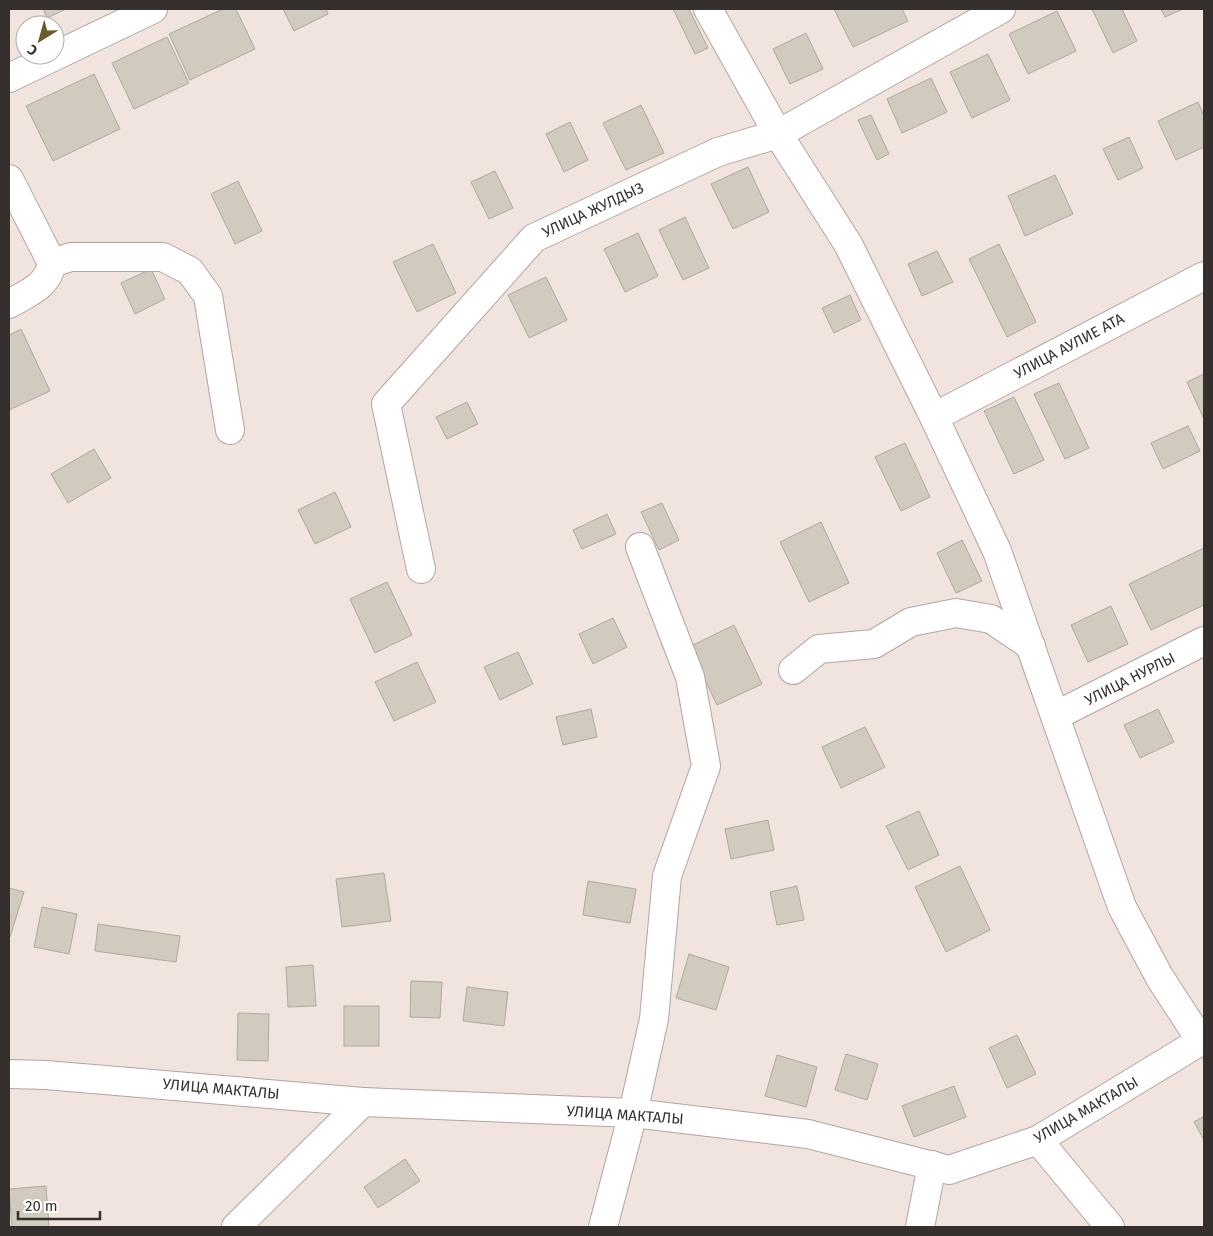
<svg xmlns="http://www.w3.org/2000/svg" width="1213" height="1236" font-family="'Fira Sans',sans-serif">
<rect width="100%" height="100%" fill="#f1e3de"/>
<g fill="#d1cabf" stroke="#b0a99f">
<polygon points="43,9 66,9 47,18"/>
<polygon points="223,9 236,9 255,49 190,80 169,34"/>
<polygon points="283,9 326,9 328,14 294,31"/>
<polygon points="673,9 689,9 708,48 695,54"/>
<polygon points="834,9 902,9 908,21 853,47"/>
<polygon points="1092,9 1122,9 1137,41 1113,53"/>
<polygon points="1161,9 1183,9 1165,17"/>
<polygon points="1057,11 1076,51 1028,74 1009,34"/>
<polygon points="806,33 823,69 790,84 773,49"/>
<polygon points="167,37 189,83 134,109 112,63"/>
<polygon points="988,54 1010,100 972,118 950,72"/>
<polygon points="94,74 120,129 53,161 26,106"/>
<polygon points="931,78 947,112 902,133 887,99"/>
<polygon points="1198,102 1204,116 1204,147 1176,160 1158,121"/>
<polygon points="641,105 664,153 626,170 603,123"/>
<polygon points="871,115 889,154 877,160 858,120"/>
<polygon points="570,122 588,160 564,172 546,134"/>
<polygon points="1129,137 1143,168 1118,180 1103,149"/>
<polygon points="748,167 769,212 733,229 711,184"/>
<polygon points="495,171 513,208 489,219 471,182"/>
<polygon points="1055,175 1073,214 1025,236 1008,196"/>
<polygon points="238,181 262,231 235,244 211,194"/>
<polygon points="685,217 709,268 683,280 659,230"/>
<polygon points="638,233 658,276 625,292 604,249"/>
<polygon points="433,244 456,293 417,312 393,262"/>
<polygon points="999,244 1036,322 1007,337 969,259"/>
<polygon points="937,251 953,282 922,296 908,264"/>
<polygon points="151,269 165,299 135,314 121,283"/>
<polygon points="546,277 567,320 529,338 508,295"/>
<polygon points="850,295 861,320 834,333 822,308"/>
<polygon points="21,329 50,391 9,410 9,335"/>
<polygon points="1204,374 1204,419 1187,382"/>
<polygon points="1059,383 1089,448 1065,459 1034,394"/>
<polygon points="1014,397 1044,460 1014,474 984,411"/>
<polygon points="467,402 478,424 447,439 436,417"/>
<polygon points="1188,426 1200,451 1163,469 1151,443"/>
<polygon points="905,443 930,497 901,511 875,457"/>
<polygon points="94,449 111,478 68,503 51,474"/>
<polygon points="335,492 351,527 315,544 298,510"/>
<polygon points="662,503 679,540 659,550 641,512"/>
<polygon points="607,514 616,534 582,549 573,530"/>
<polygon points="821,522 849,583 809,602 780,542"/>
<polygon points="962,540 982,581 956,593 937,553"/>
<polygon points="1204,548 1204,605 1151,630 1129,584"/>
<polygon points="387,582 412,635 375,653 350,599"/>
<polygon points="1111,606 1128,644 1088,662 1071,625"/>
<polygon points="613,618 627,647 593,664 579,634"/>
<polygon points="734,625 762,684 717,705 689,647"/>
<polygon points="518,652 533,684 500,700 484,667"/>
<polygon points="417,662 436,702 394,721 375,682"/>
<polygon points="591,709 597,737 563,745 556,717"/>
<polygon points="1158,709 1174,742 1140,758 1124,725"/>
<polygon points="865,727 885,767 841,788 822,747"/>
<polygon points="919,811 939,855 908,870 886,826"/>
<polygon points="768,820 774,850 731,859 725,829"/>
<polygon points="960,866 990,930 946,952 915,887"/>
<polygon points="384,873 391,921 342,927 336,879"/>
<polygon points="588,881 636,889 630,923 583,915"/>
<polygon points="797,886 804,920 777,925 770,892"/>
<polygon points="9,888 24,892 10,937 9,936"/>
<polygon points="42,907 77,914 69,954 34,947"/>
<polygon points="98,924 180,936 176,962 95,951"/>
<polygon points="689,954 729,967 716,1010 676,998"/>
<polygon points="313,965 316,1006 288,1007 286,967"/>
<polygon points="411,981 442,982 440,1018 410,1017"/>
<polygon points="467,987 508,992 504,1026 463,1021"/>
<rect x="344" y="1006" width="35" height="40"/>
<polygon points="238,1013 269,1014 268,1061 237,1060"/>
<polygon points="1017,1035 1036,1074 1007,1088 989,1048"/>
<polygon points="846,1054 878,1064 867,1100 835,1090"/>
<polygon points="777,1055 817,1067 806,1107 765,1096"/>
<polygon points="954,1086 966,1117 914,1137 902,1106"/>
<polygon points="1204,1116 1204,1140 1194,1122"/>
<polygon points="405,1159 420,1181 378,1208 364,1187"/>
<polygon points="46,1186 49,1227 12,1227 9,1189"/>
</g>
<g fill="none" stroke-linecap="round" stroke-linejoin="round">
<defs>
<g id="minor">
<polyline points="708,9 778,134 848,244 934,417 997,551 1122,907 1160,978 1201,1041"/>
<polyline points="9,78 153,9"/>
<path d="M9,179L52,263C48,286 28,293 9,304"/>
<polyline points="52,263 71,257 163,257 190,271 208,296 230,430"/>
<polyline points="934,417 1204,276"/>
<polyline points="421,569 386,404 534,238 718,152 778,134 1001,9"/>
<polyline points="793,670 819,649 874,644 911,622 956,613 991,619 1031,646"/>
<polyline points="1055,716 1204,641"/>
<polyline points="9,1074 46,1075 363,1102 633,1113 808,1134 949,1170 1038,1140 1204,1039"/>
<polyline points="1038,1140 1110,1227"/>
<polyline points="236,1227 363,1102"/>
<polyline points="603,1227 633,1113 654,1019 667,876 706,766 690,677 640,547"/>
<polyline points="920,1227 932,1165"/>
</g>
</defs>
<use href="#minor" stroke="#b3a5a1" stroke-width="30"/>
<use href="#minor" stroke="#fff" stroke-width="28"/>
</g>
<g text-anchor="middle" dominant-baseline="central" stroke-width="4" stroke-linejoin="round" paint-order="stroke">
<g font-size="15" fill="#35302e" stroke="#fff">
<text transform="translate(593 210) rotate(-25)">УЛИЦА ЖУЛДЫЗ</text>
<text transform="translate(1069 346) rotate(-28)">УЛИЦА АУЛИЕ АТА</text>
<text transform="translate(1130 679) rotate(-27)">УЛИЦА НУРЛЫ</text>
<text transform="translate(221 1089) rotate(5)">УЛИЦА МАКТАЛЫ</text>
<text transform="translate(1086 1110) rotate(-30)">УЛИЦА МАКТАЛЫ</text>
<text transform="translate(625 1115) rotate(4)">УЛИЦА МАКТАЛЫ</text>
</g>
</g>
<rect width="1213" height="1236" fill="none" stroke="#35302e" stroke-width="20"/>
<g transform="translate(40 40) rotate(217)"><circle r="24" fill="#ffffff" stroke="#aeacab"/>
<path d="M0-4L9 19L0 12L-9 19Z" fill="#6b5c29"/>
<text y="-8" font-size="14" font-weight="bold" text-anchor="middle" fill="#35302e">С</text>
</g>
<path d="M18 1211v8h82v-8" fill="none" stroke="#35302e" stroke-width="2.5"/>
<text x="25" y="1211" font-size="15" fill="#35302e" stroke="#ffffff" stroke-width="4" paint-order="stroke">20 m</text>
</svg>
